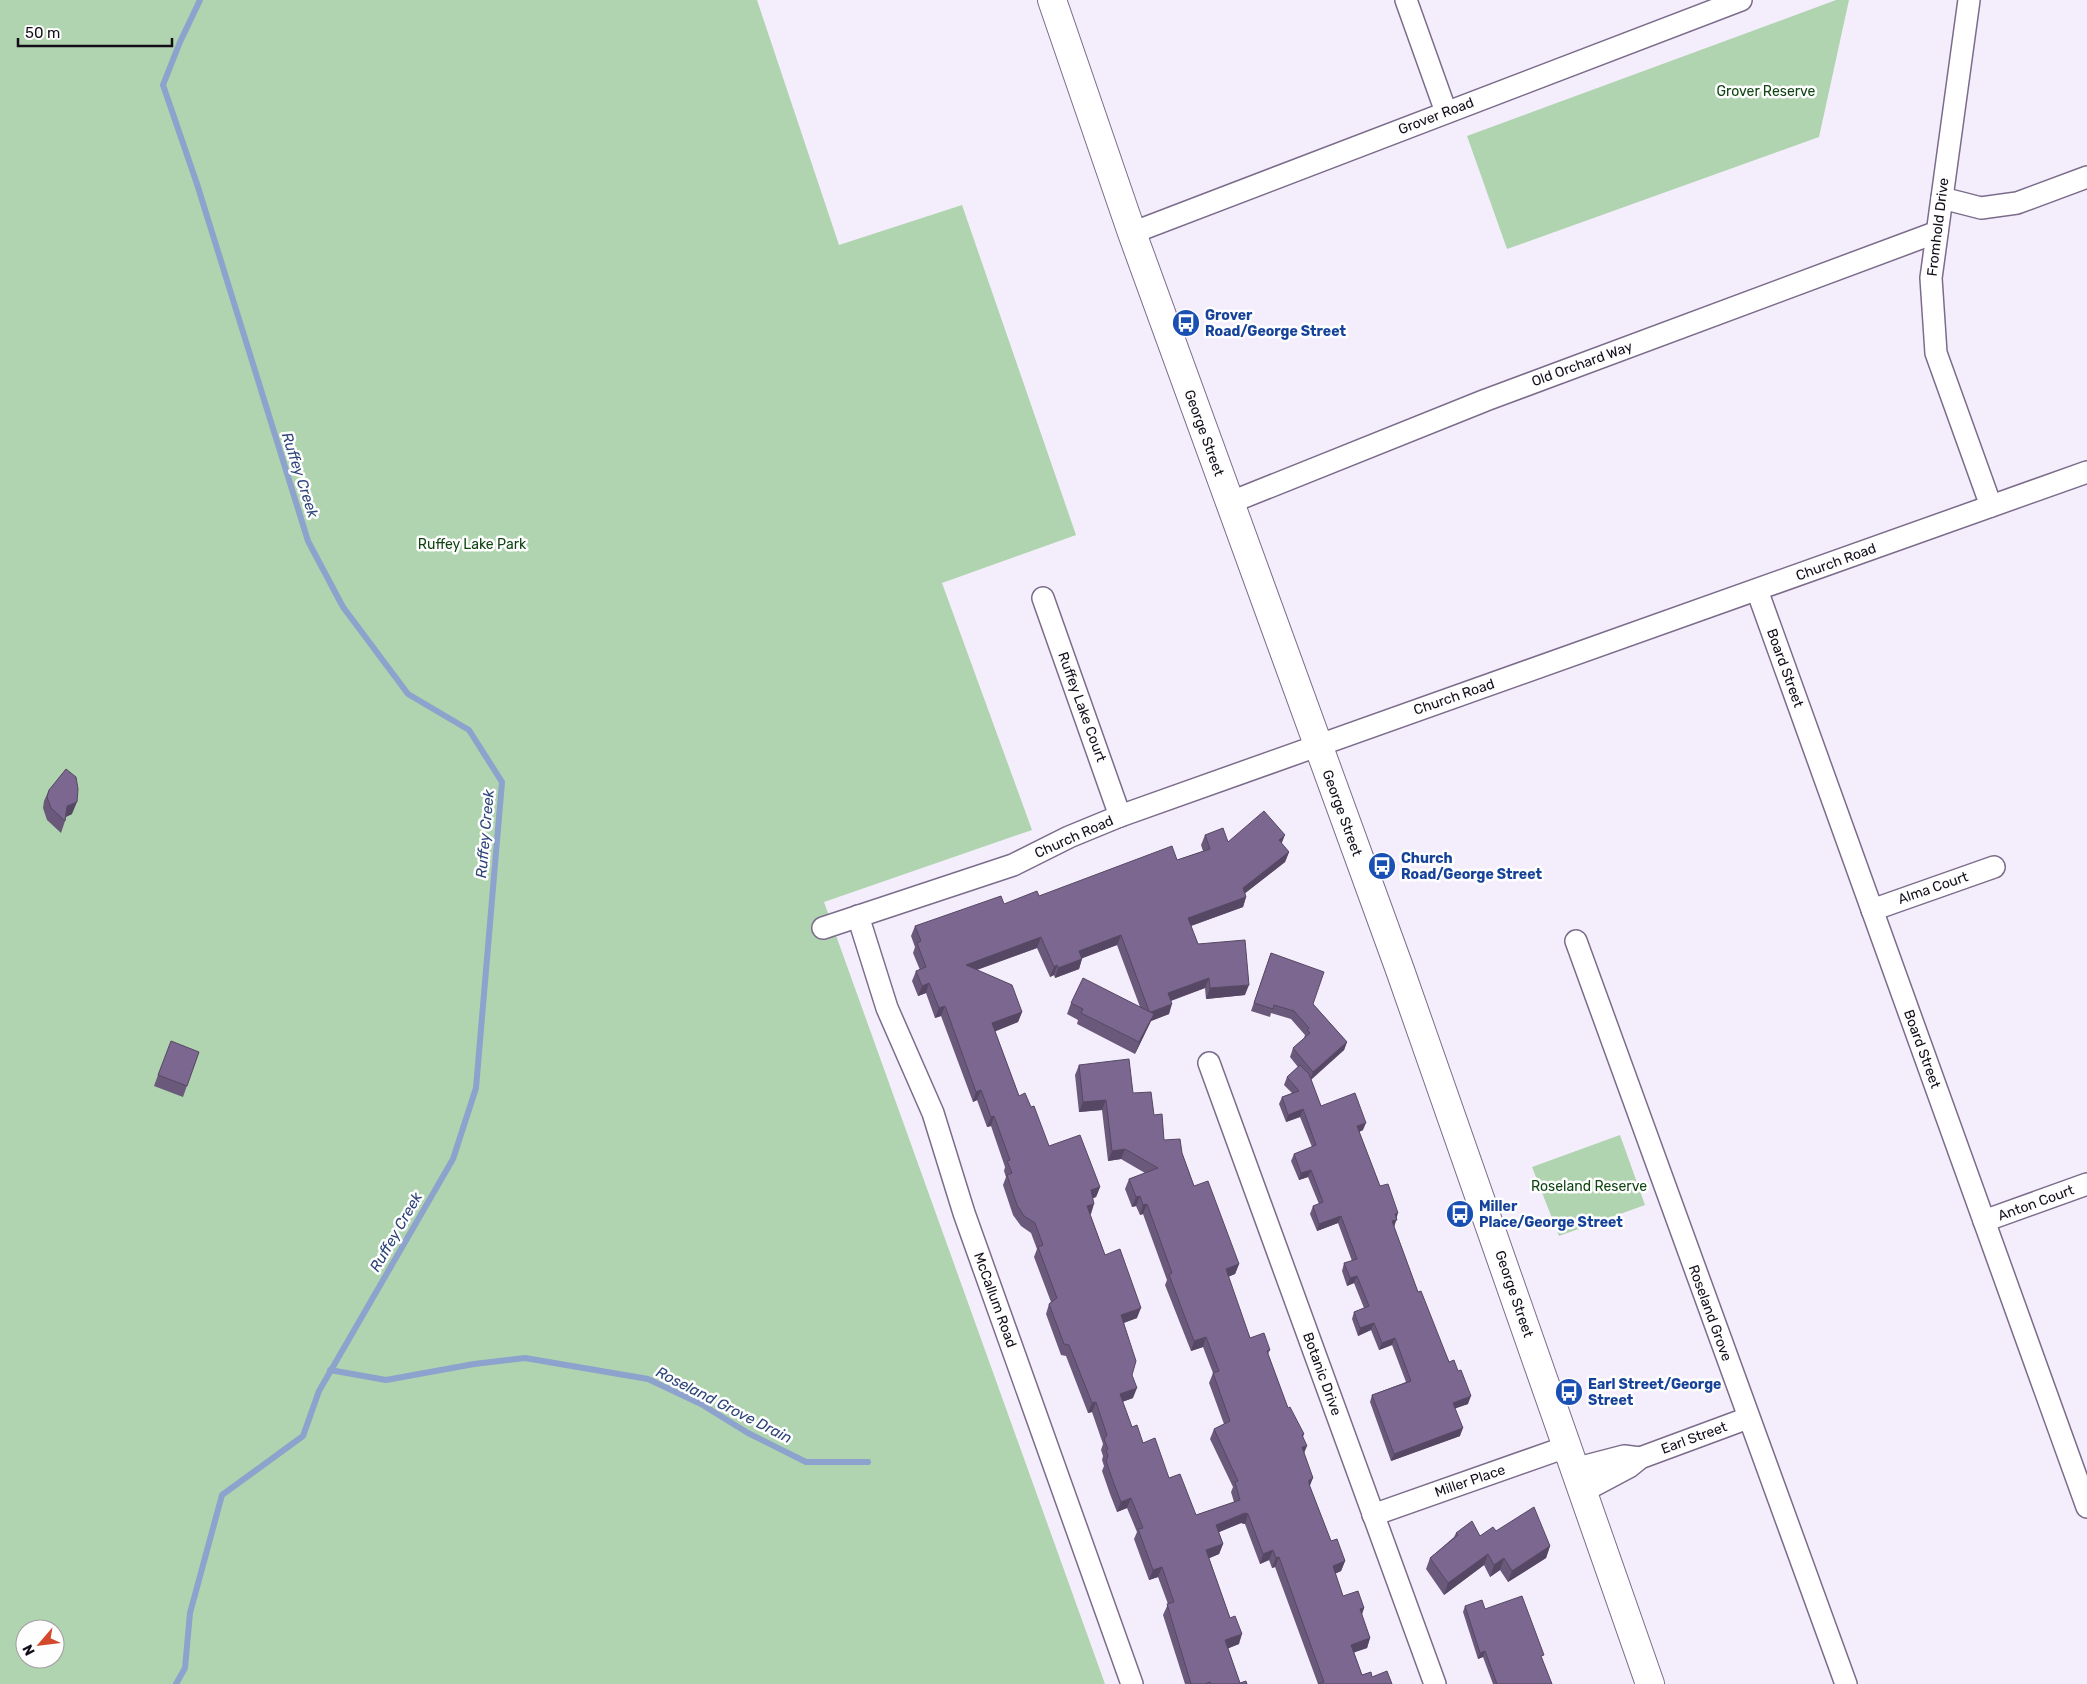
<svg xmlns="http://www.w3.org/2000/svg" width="2087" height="1684" font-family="Rubik,sans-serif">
<rect width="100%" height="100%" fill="#f4eefc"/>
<g fill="#b0d4af" fill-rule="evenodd">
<path d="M0,0H757L839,245L962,205L1076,535L942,583L1032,830L824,902L1105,1684H0ZM25,1629H55V1659H25Z"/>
<polygon points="1836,0 1849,0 1819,137 1507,249 1467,136"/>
<polygon points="1620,1135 1645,1205 1559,1236 1532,1167"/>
</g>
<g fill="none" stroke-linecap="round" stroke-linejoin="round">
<g stroke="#8da2cc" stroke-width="6">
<polyline points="330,1370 386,1380 474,1364 525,1358 648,1379 701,1404 748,1433 806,1462 868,1462"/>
<polyline points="176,1684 185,1668 190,1613 222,1495 303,1436 319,1391 453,1159 476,1088 502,782 469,730 408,694 343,607 308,541 197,184 163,85 180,42 200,0"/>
</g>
<defs>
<g id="minor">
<polyline points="1406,0 1446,112"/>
<polyline points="1969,0 1931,278 1936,353 1991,506"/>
<polyline points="1942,198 1981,208 2017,203 2087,177"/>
<polyline points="1132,233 1741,0"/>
<polyline points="1229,503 1486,400 1937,232"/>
<polyline points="1757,590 2087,1507"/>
<polyline points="1043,598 1120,816"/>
<polyline points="1872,910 1994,867"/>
<polyline points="858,916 887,1008 933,1113 964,1213 1132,1684"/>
<polyline points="823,928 1013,865 1069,837 1120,816 2087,472"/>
<polyline points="1576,941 1846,1684"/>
<polyline points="1209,1063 1435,1684"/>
<polyline points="1984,1221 2087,1184"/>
<polyline points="1574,1469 1624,1456 1640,1458"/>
<polyline points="1582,1492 1629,1467 1640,1458 1748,1418"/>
<polyline points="1373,1515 1566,1447"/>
</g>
<polyline id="secondary" points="1052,0 1132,233 1400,970 1650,1684"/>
</defs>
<use href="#minor" stroke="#7b6c8b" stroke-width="24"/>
<use href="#secondary" stroke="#7b6c8b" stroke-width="30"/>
<use href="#minor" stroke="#fff" stroke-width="21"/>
<use href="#secondary" stroke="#fff" stroke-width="28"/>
</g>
<g fill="#6a597b">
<polygon points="49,790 72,814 66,817 65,821 61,833 47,820 43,808 44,801"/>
<polygon points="1205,835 1228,842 1282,844 1289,852 1285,862 1245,893 1246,897 1243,907 1191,926 1198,944 1245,995 1206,999 1205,988 1171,1001 1169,1014 1151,1021 1135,1054 1077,1024 1078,1020 1067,1014 1071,1003 1140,1007 1117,945 1082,958 1079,969 1055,978 1054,975 1050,977 1037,948 977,970 1022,1012 1018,1022 995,1031 1019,1096 1031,1107 1049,1146 1100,1187 1096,1197 1093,1198 1090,1214 1105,1255 1137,1318 1124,1323 1132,1375 1133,1398 1122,1402 1132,1427 1196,1515 1234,1502 1231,1492 1233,1487 1210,1439 1214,1429 1224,1424 1209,1383 1213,1373 1203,1347 1191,1351 1165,1285 1167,1280 1143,1214 1140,1215 1136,1206 1132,1207 1125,1189 1129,1179 1145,1173 1121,1159 1108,1161 1102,1110 1079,1112 1075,1075 1079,1065 1133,1093 1154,1115 1164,1140 1182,1153 1194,1186 1239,1264 1235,1274 1228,1277 1250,1338 1270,1350 1268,1354 1288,1408 1304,1434 1303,1437 1304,1453 1310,1487 1331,1541 1345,1561 1341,1571 1335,1574 1343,1596 1364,1608 1362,1615 1370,1638 1367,1648 1354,1652 1362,1675 1372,1677 1392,1684 1318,1684 1275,1567 1272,1568 1269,1560 1260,1564 1245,1524 1241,1523 1219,1532 1223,1544 1219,1554 1209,1558 1239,1644 1228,1648 1240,1683 1247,1684 1185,1684 1163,1615 1168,1604 1158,1577 1149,1580 1134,1539 1137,1532 1127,1508 1117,1512 1110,1494 1102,1471 1104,1466 1102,1460 1103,1456 1101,1450 1103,1444 1092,1412 1088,1413 1066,1356 1061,1355 1046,1314 1049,1304 1051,1302 1034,1257 1037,1249 1031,1233 1021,1226 1013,1215 1003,1185 1006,1177 1004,1171 1005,1167 991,1126 987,1127 977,1100 973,1102 941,1016 935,1018 926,993 918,996 912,981 916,971 920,970 913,953 915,947 911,936 915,926 1004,904 1039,896 1177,860 1203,851 1201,845"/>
<polygon points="1271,953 1313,1004 1347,1042 1344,1050 1311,1080 1321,1106 1363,1130 1359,1132 1380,1186 1397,1218 1394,1227 1418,1292 1468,1404 1455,1408 1460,1436 1391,1461 1370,1402 1372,1395 1406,1382 1392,1345 1379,1350 1371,1330 1358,1336 1352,1319 1354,1312 1364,1308 1354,1283 1347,1286 1342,1271 1344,1263 1352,1261 1338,1223 1317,1231 1310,1214 1313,1206 1319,1204 1308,1177 1299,1180 1291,1161 1294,1154 1312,1147 1300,1117 1286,1122 1279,1104 1282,1097 1292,1093 1284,1085 1287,1077 1298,1067 1290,1057 1293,1048 1304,1038 1305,1035 1291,1019 1271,1013 1270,1017 1251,1011"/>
<polygon points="199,1052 183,1097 154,1086 158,1075"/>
<polygon points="1496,1531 1550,1546 1546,1558 1508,1582 1500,1570 1490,1577 1484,1565 1444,1595 1426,1569 1430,1558 1454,1537 1456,1533 1480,1536"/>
<polygon points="1465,1606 1485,1609 1542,1660 1552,1684 1493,1684 1483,1657 1478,1659 1463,1612"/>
</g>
<g fill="#564864">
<polygon points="77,802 72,814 63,818 67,806"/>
<polygon points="1285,835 1281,845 1279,840"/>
<polygon points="1289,852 1285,862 1239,898 1243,888"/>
<polygon points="1246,897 1243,907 1185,928 1188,918"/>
<polygon points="1121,935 1117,945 1075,961 1079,951"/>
<polygon points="1041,937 1037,948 962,975 966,965"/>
<polygon points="1082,959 1079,969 1055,978 1058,968"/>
<polygon points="1057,965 1054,975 1050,977 1054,967"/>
<polygon points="1209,978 1205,988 1164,1003 1168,993"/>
<polygon points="929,983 926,993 918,996 922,986"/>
<polygon points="1249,985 1245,995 1206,999 1210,988"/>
<polygon points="1172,1004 1169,1014 1151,1021 1135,1054 1149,1013"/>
<polygon points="945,1006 941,1016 935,1018 939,1008"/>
<polygon points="1022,1012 1018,1022 989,1034 992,1023"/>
<polygon points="1347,1042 1344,1050 1310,1080 1313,1072"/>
<polygon points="981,1090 977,1100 973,1102 976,1092"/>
<polygon points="1106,1100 1102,1110 1079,1112 1083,1102"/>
<polygon points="1303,1109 1300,1117 1286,1122 1288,1115"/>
<polygon points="994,1116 991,1126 987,1127 991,1117"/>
<polygon points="1366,1123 1363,1130 1354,1134 1357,1126"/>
<polygon points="1125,1149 1121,1159 1108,1161 1112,1151"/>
<polygon points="1311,1170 1308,1177 1299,1180 1301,1173"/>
<polygon points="1100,1187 1096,1197 1088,1200 1091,1190"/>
<polygon points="1140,1196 1136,1206 1132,1207 1136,1197"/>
<polygon points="1094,1204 1091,1214 1083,1217 1087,1206"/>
<polygon points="1147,1204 1143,1214 1140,1215 1143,1205"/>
<polygon points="1398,1213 1394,1227 1390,1229 1395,1214"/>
<polygon points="1341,1216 1338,1223 1317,1231 1319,1224"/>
<polygon points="1239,1264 1235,1274 1222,1279 1226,1269"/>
<polygon points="1357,1276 1354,1283 1347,1286 1350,1278"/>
<polygon points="1141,1308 1137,1318 1117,1325 1121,1315"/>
<polygon points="1374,1323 1371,1330 1358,1336 1360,1328"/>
<polygon points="1206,1337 1203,1347 1191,1351 1194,1341"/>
<polygon points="1395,1338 1392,1345 1379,1350 1382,1343"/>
<polygon points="1137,1388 1133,1398 1116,1404 1120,1394"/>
<polygon points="1471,1396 1468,1404 1451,1410 1453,1403"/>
<polygon points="1096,1402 1092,1412 1088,1413 1092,1403"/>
<polygon points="1463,1428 1460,1436 1391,1461 1394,1454"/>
<polygon points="1307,1446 1303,1456 1302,1447"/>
<polygon points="1313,1478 1309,1488 1305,1490 1309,1480"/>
<polygon points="1131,1498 1127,1508 1117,1512 1121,1502"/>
<polygon points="1245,1513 1248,1514 1245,1524 1241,1523 1212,1535 1216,1525"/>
<polygon points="1223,1544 1219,1554 1203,1561 1206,1550"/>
<polygon points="1550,1546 1546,1558 1508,1582 1512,1571"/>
<polygon points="1273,1550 1269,1560 1260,1564 1263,1554"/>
<polygon points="1488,1554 1484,1565 1444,1595 1448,1583"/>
<polygon points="1279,1557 1275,1567 1272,1568 1276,1558"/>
<polygon points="1504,1558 1500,1570 1490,1577 1494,1565"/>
<polygon points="1345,1561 1341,1571 1329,1576 1333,1566"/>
<polygon points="1162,1567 1158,1577 1149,1580 1153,1570"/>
<polygon points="1364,1608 1360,1618 1360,1609"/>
<polygon points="1242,1634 1239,1644 1222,1651 1225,1640"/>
<polygon points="1370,1638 1367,1648 1347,1655 1351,1645"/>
<polygon points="1485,1651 1483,1657 1478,1659 1480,1653"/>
</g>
<g fill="#7b678f" stroke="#564864">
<polygon points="66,769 76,777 78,789 77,802 67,806 65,821 51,808 47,797 49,790"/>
<polygon points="1264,811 1285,835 1279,840 1289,852 1243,888 1246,897 1188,918 1198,944 1245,940 1249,985 1210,988 1209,978 1168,993 1172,1004 1151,1012 1149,1011 1121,935 1079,951 1082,959 1058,968 1057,965 1054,967 1041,937 966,965 1012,985 1022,1012 992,1023 1019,1096 1025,1093 1031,1107 1034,1106 1049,1146 1080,1135 1100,1187 1091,1190 1094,1204 1087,1206 1105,1255 1120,1249 1141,1308 1121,1315 1136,1361 1132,1375 1137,1388 1120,1394 1132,1427 1137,1425 1143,1443 1155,1438 1169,1478 1180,1474 1196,1515 1240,1500 1235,1482 1238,1481 1214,1429 1230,1421 1213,1373 1219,1371 1206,1337 1194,1341 1169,1275 1172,1273 1147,1204 1143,1205 1140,1196 1136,1197 1129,1179 1158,1168 1125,1149 1112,1151 1106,1100 1083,1102 1079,1065 1129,1059 1133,1093 1151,1092 1154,1115 1162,1114 1164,1140 1180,1139 1182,1153 1194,1186 1208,1181 1239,1264 1226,1269 1250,1338 1264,1333 1270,1350 1267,1351 1288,1408 1290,1407 1304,1434 1302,1435 1307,1446 1302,1447 1313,1478 1309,1480 1309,1484 1331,1541 1337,1539 1345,1561 1333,1566 1343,1596 1358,1591 1364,1608 1360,1609 1370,1638 1351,1645 1362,1675 1371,1672 1372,1677 1387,1671 1392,1684 1318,1684 1324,1682 1279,1557 1276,1558 1273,1550 1263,1554 1248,1514 1245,1513 1216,1525 1223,1544 1206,1550 1230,1618 1235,1616 1242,1634 1225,1640 1240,1683 1246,1681 1247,1684 1211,1684 1210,1682 1205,1684 1191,1684 1167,1604 1174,1602 1162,1567 1153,1570 1138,1529 1143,1528 1131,1498 1121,1502 1114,1484 1106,1461 1108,1456 1106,1450 1108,1449 1104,1439 1107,1435 1096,1402 1092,1403 1069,1345 1064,1344 1049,1304 1057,1298 1038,1247 1043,1245 1035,1223 1024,1216 1017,1205 1007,1175 1012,1173 1007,1161 1010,1160 994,1116 991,1117 981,1090 976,1092 945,1006 939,1008 929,983 922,986 916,971 926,967 917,943 921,941 915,926 1001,896 1004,904 1037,891 1039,896 1172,846 1177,860 1210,849 1205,835 1223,828 1228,842"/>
<polygon points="1271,953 1324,972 1313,1004 1347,1042 1313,1072 1293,1048 1310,1033 1307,1030 1309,1028 1294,1011 1274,1005 1273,1009 1254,1003"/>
<polygon points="1083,978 1154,1014 1139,1042 1081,1013 1083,1009 1071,1003"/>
<polygon points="171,1041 199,1052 187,1086 158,1075"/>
<polygon points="1300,1065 1309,1074 1321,1106 1355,1093 1366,1123 1357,1126 1380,1186 1388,1184 1398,1213 1395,1214 1397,1220 1392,1221 1418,1292 1421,1291 1449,1362 1454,1360 1458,1371 1461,1370 1471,1396 1453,1403 1463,1428 1394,1454 1372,1395 1411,1381 1395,1338 1382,1343 1374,1323 1360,1328 1354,1312 1369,1306 1357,1276 1350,1278 1344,1263 1357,1259 1341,1216 1319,1224 1313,1206 1323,1202 1311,1170 1301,1173 1294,1154 1316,1145 1303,1109 1288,1115 1282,1097 1299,1091 1287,1077"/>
<polygon points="1534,1507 1550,1546 1512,1571 1504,1558 1494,1565 1488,1554 1448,1583 1430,1558 1458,1535 1456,1533 1472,1521 1480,1536 1493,1527 1496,1531"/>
<polygon points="1522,1596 1544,1655 1541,1656 1552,1684 1497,1684 1485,1651 1480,1653 1465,1606 1482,1600 1485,1609"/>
</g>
<defs>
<symbol id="bus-disc" viewBox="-11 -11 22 22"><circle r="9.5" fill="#1a4fb4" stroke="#fefefe"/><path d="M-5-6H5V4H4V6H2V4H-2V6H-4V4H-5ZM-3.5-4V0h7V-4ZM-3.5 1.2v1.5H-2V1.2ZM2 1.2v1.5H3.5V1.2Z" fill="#fff"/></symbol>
</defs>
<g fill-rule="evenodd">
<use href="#bus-disc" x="1170" y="307" width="32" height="32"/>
<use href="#bus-disc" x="1366" y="850" width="32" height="32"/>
<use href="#bus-disc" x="1444" y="1198" width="32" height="32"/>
<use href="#bus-disc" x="1553" y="1376" width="32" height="32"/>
</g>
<g text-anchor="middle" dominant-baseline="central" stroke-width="5" stroke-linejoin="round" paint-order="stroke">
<g font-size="14" fill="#104513" stroke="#fefefe">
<text x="1766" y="91">Grover Reserve</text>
<text x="472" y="544">Ruffey Lake Park</text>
<text x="1589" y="1186">Roseland Reserve</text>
</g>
<g font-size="14" fill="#140e1a" stroke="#fefefe">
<text transform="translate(1436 116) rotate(-21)">Grover Road</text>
<text transform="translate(1938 227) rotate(-83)">Fromhold Drive</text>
<text transform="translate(1582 364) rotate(-20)">Old Orchard Way</text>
<text transform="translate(1204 433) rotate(70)">George Street</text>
<text transform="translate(1836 562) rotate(-20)">Church Road</text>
<text transform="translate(1785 668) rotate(70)">Board Street</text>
<text transform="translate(1454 697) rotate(-19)">Church Road</text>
<text transform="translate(1082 707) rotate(70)">Ruffey Lake Court</text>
<text transform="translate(1342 813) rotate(70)">George Street</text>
<text transform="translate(1074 837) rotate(-24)">Church Road</text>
<text transform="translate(1933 888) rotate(-19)">Alma Court</text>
<text transform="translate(1922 1049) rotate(70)">Board Street</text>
<text transform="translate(2036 1203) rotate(-20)">Anton Court</text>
<text transform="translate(1514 1294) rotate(71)">George Street</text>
<text transform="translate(995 1300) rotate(70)">McCallum Road</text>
<text transform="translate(1710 1313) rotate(70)">Roseland Grove</text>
<text transform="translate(1322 1374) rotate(70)">Botanic Drive</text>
<text transform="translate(1694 1438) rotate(-20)">Earl Street</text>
<text transform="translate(1470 1481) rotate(-19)">Miller Place</text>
</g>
<g font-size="14" font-weight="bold" fill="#164399" stroke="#fefefe" text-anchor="start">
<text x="1205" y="315">Grover<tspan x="1205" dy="16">Road/George Street</tspan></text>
<text x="1401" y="858">Church<tspan x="1401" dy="16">Road/George Street</tspan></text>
<text x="1479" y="1206">Miller<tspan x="1479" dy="16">Place/George Street</tspan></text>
<text x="1588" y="1384">Earl Street/George<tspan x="1588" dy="16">Street</tspan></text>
</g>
<g font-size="15" font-style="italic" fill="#2c447a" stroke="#fefefe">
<text transform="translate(300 475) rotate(72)">Ruffey Creek</text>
<text transform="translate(485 834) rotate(-85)">Ruffey Creek</text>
<text transform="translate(396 1232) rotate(-60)">Ruffey Creek</text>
<text transform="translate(724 1405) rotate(27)">Roseland Grove Drain</text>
</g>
</g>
<g transform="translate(40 1644) rotate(242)"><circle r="24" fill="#fefefe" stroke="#a09ea3"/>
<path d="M0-4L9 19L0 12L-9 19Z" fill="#d4492b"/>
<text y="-8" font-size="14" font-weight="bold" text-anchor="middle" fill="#140e1a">N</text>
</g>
<path d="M18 38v8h154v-8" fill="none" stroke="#140e1a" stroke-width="2.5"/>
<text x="25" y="38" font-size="15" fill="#140e1a" stroke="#fefefe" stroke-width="4" paint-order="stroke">50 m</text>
</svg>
